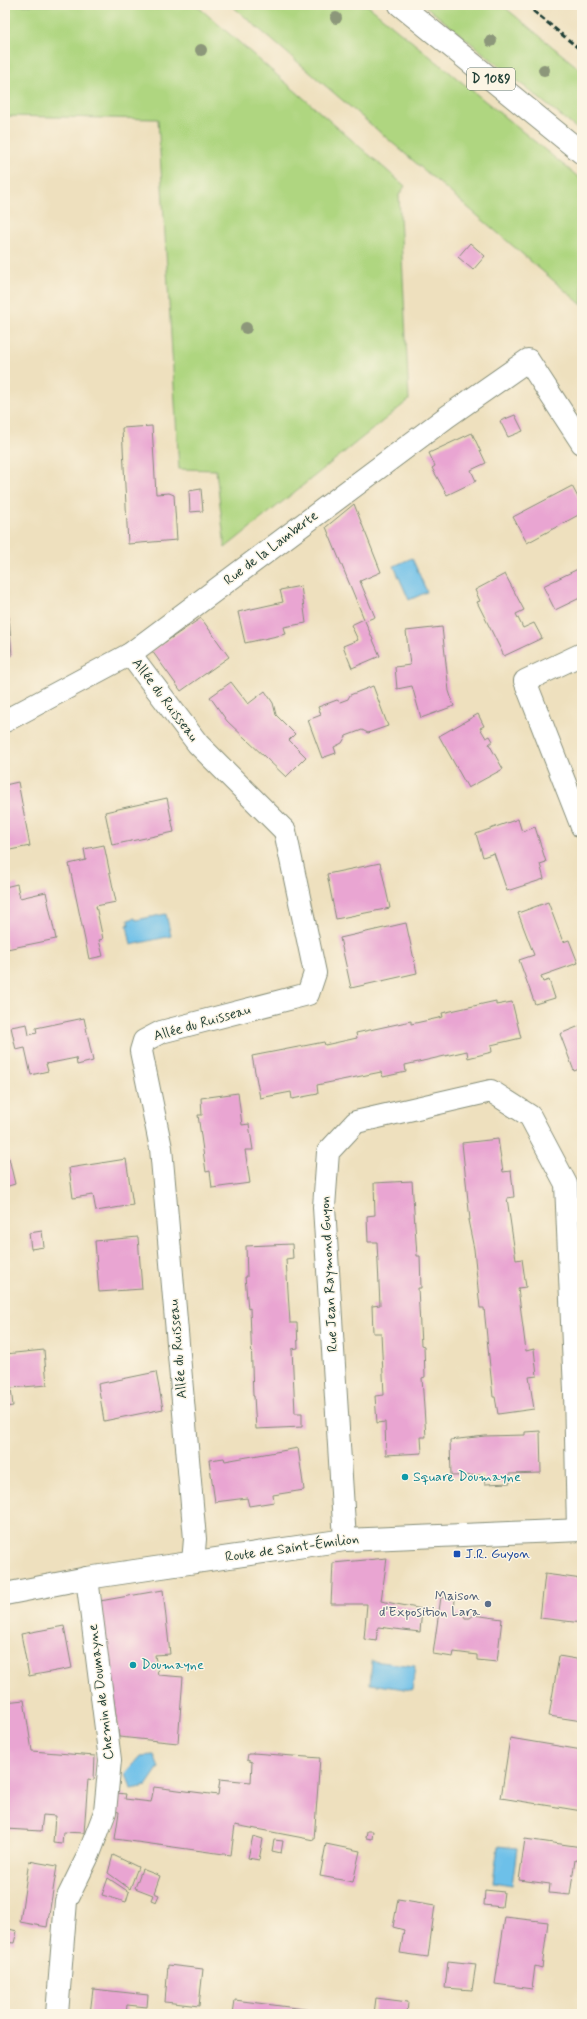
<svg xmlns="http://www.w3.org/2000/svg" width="587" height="2019" font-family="Mynerve,sans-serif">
<rect width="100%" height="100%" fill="#fcf5e5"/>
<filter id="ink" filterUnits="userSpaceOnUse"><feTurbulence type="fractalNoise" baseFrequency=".025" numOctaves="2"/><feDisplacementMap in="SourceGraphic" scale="8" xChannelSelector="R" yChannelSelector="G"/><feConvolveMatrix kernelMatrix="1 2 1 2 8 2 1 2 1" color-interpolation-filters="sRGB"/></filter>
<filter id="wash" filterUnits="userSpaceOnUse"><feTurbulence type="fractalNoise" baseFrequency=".012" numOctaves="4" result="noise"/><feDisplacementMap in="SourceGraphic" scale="16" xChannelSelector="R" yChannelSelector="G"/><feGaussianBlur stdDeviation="0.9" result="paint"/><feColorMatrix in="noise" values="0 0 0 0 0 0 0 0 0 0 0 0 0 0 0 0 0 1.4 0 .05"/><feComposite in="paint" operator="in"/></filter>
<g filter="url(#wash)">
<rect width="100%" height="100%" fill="#eee0be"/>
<g fill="#afd680" stroke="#678a5a">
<polygon points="5,5 196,5 405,186 399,195 409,400 225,548 216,470 179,469 158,119 5,116"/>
<polygon points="231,5 367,5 582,180 582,305"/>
<polygon points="424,5 502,5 582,71 582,133"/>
</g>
<g fill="#6dc0e9" stroke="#467e8e">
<polygon points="412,558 427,592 409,600 394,566"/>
<polygon points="166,914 171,936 131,945 127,925 129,925 128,920 135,918 136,920"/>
<polygon points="372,1661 415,1666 412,1690 370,1684"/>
<polygon points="154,1755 159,1767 146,1786 131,1789 126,1773 141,1756"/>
<polygon points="498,1846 517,1848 512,1885 493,1882"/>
</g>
<g id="blocks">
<g fill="#e9a5d2">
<polygon points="470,243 485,256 473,270 458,257"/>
<polygon points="515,415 523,431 508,437 500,421"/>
<polygon points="152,426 156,494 169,493 174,495 177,540 128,544 122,428"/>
<polygon points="472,433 486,463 471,470 476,481 447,495 432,468 435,466 429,453"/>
<polygon points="572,486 582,505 582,513 527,543 513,517"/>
<polygon points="201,489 203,511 190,512 189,491"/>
<polygon points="354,504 381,572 360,581 375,617 365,621 380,656 352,668 343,646 358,640 351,625 364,619 326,527"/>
<polygon points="582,567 582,597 555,610 543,586"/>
<polygon points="505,574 524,610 516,614 523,628 534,623 542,638 504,656 477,602 480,601 475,590"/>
<polygon points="301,586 306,623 284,627 286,634 245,643 238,612 283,602 280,590"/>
<polygon points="5,617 9,617 12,656 5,657"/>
<polygon points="201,618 229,657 181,691 152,651"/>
<polygon points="442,627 449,691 454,706 421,718 412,686 397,689 395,667 410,665 406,631"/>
<polygon points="231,682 248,704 265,691 273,703 276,715 295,734 289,740 306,757 286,777 227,721 210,697"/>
<polygon points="373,686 388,726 368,733 362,730 346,736 342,743 334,747 336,753 322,758 308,720 321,715 318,707 337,700 340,702 348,699 350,695"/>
<polygon points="478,714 484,726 480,728 486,738 490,736 493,741 489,744 503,769 468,788 439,736"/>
<polygon points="18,782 30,846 5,851 5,785"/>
<polygon points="167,798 174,832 112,845 105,812"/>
<polygon points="518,819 522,832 535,827 546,862 540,864 544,879 507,891 494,853 483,857 476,834"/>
<polygon points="104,845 116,902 96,906 103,939 99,940 103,956 89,959 69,864 86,860 84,849"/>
<polygon points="380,863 390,908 336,919 327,874"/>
<polygon points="17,884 20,898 46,892 56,939 7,949 5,940 5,887"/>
<polygon points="548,902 563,942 569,940 578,963 541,976 543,982 549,980 555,998 535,1004 519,960 534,955 518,913"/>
<polygon points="406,923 417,973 351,988 340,938"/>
<polygon points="496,1001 496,1005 512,1002 521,1038 491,1045 492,1052 468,1058 467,1051 405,1065 406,1072 383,1077 381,1072 317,1085 318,1094 292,1099 291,1092 260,1098 252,1056 324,1042 325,1045 357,1038 356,1033 411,1021 411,1024 443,1017 442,1013"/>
<polygon points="84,1018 93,1061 77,1065 76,1058 46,1064 48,1071 31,1075 25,1048 16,1050 11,1027 27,1024 29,1035 37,1033 36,1028"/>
<polygon points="582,1025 582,1068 574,1071 560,1034"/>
<polygon points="238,1093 242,1125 249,1124 253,1150 245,1150 250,1183 212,1188 210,1171 206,1172 198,1115 202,1115 201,1098"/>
<polygon points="498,1139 503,1172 511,1171 514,1197 507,1198 516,1260 522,1259 526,1287 518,1288 526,1351 534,1349 537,1376 529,1377 534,1409 498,1414 495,1397 493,1397 484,1308 480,1308 474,1249 468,1220 470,1220 462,1143"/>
<polygon points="9,1158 15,1184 5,1187 5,1159"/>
<polygon points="126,1159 133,1205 96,1211 93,1195 73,1198 69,1168"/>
<polygon points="412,1181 417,1256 420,1256 421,1288 418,1288 421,1345 424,1346 425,1377 422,1378 426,1437 421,1437 422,1453 386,1455 385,1422 377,1423 375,1396 384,1395 381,1333 373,1333 372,1306 380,1305 377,1242 368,1242 367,1216 375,1215 374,1183"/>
<polygon points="42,1231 44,1247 31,1249 29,1233"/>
<polygon points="138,1237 142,1289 99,1292 95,1241"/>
<polygon points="292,1244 293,1258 286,1259 290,1323 297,1323 298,1348 292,1349 295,1413 302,1413 302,1427 256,1429 254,1396 253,1396 250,1308 248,1309 245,1277 247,1277 246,1246"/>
<polygon points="44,1350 47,1385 11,1388 13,1406 5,1407 5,1354"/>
<polygon points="156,1372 163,1409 104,1421 98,1384"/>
<polygon points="540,1431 541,1473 509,1474 510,1483 485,1484 484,1475 451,1476 450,1440 485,1436 525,1435 525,1432"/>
<polygon points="298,1448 304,1490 273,1495 274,1502 249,1506 247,1498 215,1502 209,1460 224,1458 225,1461"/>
<polygon points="387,1558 381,1601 422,1609 420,1632 378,1627 376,1641 364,1639 367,1604 331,1604 333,1563"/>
<polygon points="545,1574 582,1579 582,1623 540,1618"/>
<polygon points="163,1590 170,1654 155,1655 158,1675 183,1677 178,1743 119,1737 100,1601"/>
<polygon points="441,1597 455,1599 454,1612 463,1614 465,1618 470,1618 474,1615 502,1619 497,1662 477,1660 477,1655 454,1652 453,1657 433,1654"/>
<polygon points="64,1626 72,1668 29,1676 21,1634"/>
<polygon points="559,1656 582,1660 582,1721 549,1716"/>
<polygon points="24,1700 32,1751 95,1756 94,1780 88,1779 84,1833 63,1832 62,1844 53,1843 55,1816 43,1815 41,1831 5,1829 5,1702"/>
<polygon points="510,1738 582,1750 582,1811 501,1798"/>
<polygon points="253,1753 320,1758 314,1840 235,1825 231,1855 115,1839 119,1812 114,1811 116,1793 126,1794 125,1799 151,1802 154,1787 218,1795 220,1779 251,1782 252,1762 247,1760 248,1754 253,1754"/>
<polygon points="367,1831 373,1831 372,1839 366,1838"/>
<polygon points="253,1836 263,1839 259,1860 248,1858"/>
<polygon points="525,1839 582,1847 581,1861 575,1860 570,1895 549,1893 550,1884 519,1880"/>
<polygon points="274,1840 283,1841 281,1853 272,1851"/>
<polygon points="326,1844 360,1851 353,1882 320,1876"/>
<polygon points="113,1855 138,1867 130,1889 108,1873"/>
<polygon points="29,1861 57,1866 47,1927 20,1922"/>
<polygon points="142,1869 160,1876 154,1893 159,1895 156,1902 151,1900 153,1895 135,1888"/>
<polygon points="108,1878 129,1892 126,1902 102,1895"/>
<polygon points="485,1890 504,1892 502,1907 484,1905"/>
<polygon points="398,1899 435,1905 428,1957 400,1953 404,1930 393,1927"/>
<polygon points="505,1917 548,1922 542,1968 535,1966 532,1989 495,1984"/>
<polygon points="5,1928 17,1931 14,1943 5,1942"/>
<polygon points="448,1961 476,1964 472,1990 445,1988"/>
<polygon points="168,1965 203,1969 199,2006 165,2002"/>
<polygon points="93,1989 148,1995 147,2007 127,2005 126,2014 90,2014"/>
<polygon points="376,1998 408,2002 407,2014 374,2014"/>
<polygon points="235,2000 334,2013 334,2014 233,2014"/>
</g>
</g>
</g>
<g filter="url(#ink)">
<use href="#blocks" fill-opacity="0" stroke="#868e79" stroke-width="1"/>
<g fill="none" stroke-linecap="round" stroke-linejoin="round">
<defs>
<g id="minor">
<polyline points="130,654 198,744 285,831 315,973 308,994 161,1032 144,1041 141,1051 161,1148 195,1539 193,1562"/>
<polyline points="582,654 525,681 582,827"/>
<polyline points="5,721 130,654 448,416 528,360 582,443"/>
<polyline points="345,1540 324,1207 328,1152 356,1122 491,1091 530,1116 566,1184 575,1391 578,1529"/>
<polyline points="5,1594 87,1578 345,1540 582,1530"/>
<polyline points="57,2014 66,1901 89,1854 105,1812 110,1760 87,1578"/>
</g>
<polyline id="major" points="400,5 582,153"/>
</defs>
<use href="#minor" stroke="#868e79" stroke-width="24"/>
<use href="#major" stroke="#868e79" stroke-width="24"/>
<use href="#minor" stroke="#fff" stroke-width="22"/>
<use href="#major" stroke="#fff" stroke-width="22"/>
<polyline stroke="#1f3d34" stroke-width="3" stroke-dasharray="6 3" stroke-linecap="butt" points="526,5 582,51"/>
</g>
<g fill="#8c977a">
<circle cx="336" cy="18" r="6"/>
<circle cx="491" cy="41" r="6"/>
<circle cx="201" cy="50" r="6"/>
<circle cx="544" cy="70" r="6"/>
<circle cx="246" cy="328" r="6"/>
</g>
</g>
<g fill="#0f9aa8" stroke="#fcf5e5" stroke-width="1.5">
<circle cx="405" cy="1477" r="4"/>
<circle cx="133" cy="1665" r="4"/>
</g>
<rect fill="#1a4fb4" stroke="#fcf5e5" stroke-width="1.5" x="453" y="1550" width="8" height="8" rx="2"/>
<circle fill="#5c6f8a" stroke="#fcf5e5" stroke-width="1.5" cx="488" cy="1604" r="4"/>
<g text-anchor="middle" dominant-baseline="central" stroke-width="3" stroke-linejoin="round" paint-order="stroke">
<rect fill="#fcf5e5" stroke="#617469" stroke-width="1" x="467" y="68" width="48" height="22" rx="3"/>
<g font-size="13" font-weight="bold" fill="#1f3d34">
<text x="491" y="79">D 1089</text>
</g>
<g font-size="14" fill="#1f3d34" stroke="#fcf5e5">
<text transform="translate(271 548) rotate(-37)">Rue de la Lamberte</text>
<text transform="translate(165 700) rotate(53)">Allée du Ruisseau</text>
<text transform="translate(202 1023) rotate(-16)">Allée du Ruisseau</text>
<text transform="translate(329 1274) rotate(-93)">Rue Jean Raymond Guyon</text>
<text transform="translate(178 1349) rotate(-95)">Allée du Ruisseau</text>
<text transform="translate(292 1548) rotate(-8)">Route de Saint-Émilion</text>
<text transform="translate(101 1692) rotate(-97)">Chemin de Doumayne</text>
</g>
<g font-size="14" fill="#0d838f" stroke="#fcf5e5" text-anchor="start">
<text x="413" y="1477">Square Doumayne</text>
<text x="141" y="1665">Doumayne</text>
</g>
<g font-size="14" fill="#164399" stroke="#fcf5e5" text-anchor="start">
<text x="465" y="1554">J.R. Guyon</text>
</g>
<g font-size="14" fill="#4e5e75" stroke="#fcf5e5" text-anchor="end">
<text x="480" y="1596">Maison<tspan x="480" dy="16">d'Exposition Lara</tspan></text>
</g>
</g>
<rect width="587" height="2019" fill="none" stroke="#fcf5e5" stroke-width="20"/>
</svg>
